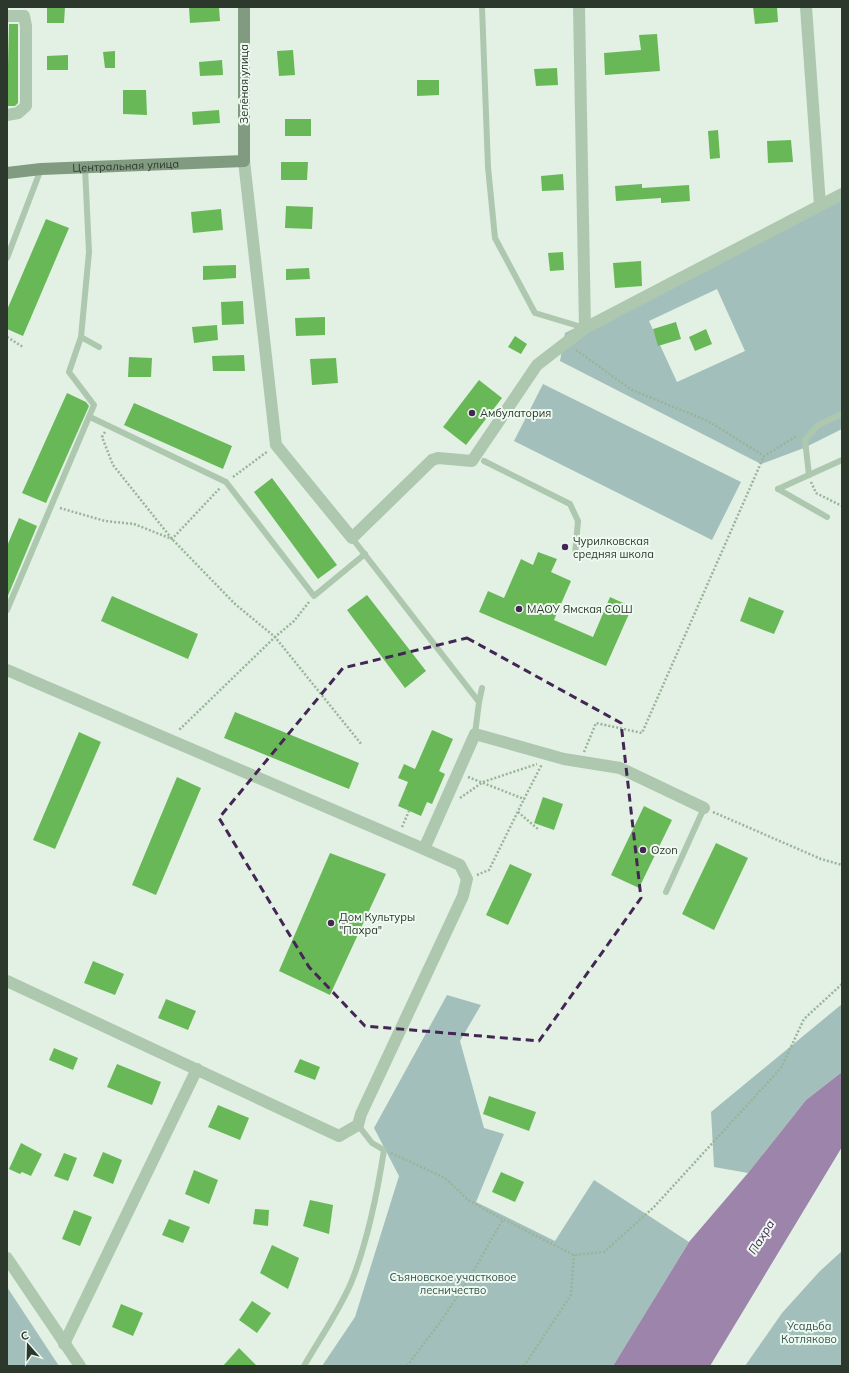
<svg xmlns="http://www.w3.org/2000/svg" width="849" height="1373" font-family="Mulish,sans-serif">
<rect width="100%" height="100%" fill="#e2f1e3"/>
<g fill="#a3bfbc" fill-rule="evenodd">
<path d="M842,195V429L804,448L761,464L560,361L565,333ZM717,289L745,351L677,382L649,321Z"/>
<polygon points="543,384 741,482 712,540 514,441"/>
<polygon points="447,995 481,1005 460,1041 484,1128 504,1134 476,1202 555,1241 594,1180 689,1242 613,1366 322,1366 355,1317 399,1176 374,1128"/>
<polygon points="842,1004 842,1072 806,1100 748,1173 714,1167 711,1112"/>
<polygon points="842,1251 842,1366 745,1366 782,1313 820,1271"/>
<polygon points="7,1287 59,1366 7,1366"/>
</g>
<polygon fill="#9c84ab" points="842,1072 842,1147 710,1366 613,1366 689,1242 748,1173 806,1100"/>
<g fill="#68b858">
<polygon points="47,7 65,7 64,23 47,23"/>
<polygon points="189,7 219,7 220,21 190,23"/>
<polygon points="753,7 777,7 778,22 755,24"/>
<polygon points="9,24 18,24 18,103 15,106 7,106"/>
<polygon points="657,34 660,71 605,75 604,53 641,50 639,35"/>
<polygon points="293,50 295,75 279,76 277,51"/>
<polygon points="115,51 115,68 105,68 103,52"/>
<polygon points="68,55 68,70 47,70 47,56"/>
<polygon points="222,60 223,75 200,76 199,62"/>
<polygon points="557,68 558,85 536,86 534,69"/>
<polygon points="417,80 439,80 439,95 417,96"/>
<polygon points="123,90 146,90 147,115 123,114"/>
<polygon points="219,110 220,123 193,125 192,112"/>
<rect x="285" y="119" width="26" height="17"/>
<polygon points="718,130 720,158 710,159 708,131"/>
<polygon points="791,140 793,162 768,163 767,141"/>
<polygon points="281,162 308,162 307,180 281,180"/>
<polygon points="563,174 564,190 542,191 541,176"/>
<polygon points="642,184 642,188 689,185 690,201 661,203 661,198 616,201 615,186"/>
<polygon points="286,206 313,207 312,229 285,228"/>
<polygon points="221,209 223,230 193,233 191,212"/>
<polygon points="46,219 69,228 23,336 7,329 7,310"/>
<polygon points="563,252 564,270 550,271 548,253"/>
<polygon points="641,261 642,286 615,288 613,263"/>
<polygon points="236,265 236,278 203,280 203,266"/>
<polygon points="309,268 310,279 286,280 286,269"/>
<polygon points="243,301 244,324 222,325 221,302"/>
<polygon points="325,317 325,335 296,336 295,318"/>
<polygon points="676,322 681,339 658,346 653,329"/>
<polygon points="217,325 218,340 194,343 192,327"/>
<polygon points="706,329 712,344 695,351 689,337"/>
<polygon points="515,336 527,344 521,354 508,347"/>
<polygon points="244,355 245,371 213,371 212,356"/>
<polygon points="129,357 152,358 151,377 128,377"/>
<polygon points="336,358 338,383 312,385 310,359"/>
<polygon points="479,380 502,398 466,445 443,427"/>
<polygon points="67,393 86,402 89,406 46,503 22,493"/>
<polygon points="134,403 232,446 223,469 124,425"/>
<polygon points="272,478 337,565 318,579 254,492"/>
<polygon points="19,518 37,526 7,598 7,546"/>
<polygon points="538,552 557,559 551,572 571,581 554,620 593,637 610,597 632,607 606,666 479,612 488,591 504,598 521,559 533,565"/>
<polygon points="367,595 426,671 405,688 347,610"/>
<polygon points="112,596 198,634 188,659 101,621"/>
<polygon points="749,597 784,611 774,634 740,621"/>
<polygon points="235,712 359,763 349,789 224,738"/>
<polygon points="432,730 453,739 439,771 445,774 432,804 427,802 421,816 398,806 408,782 398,778 404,764 415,769"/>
<polygon points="79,732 101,742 55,849 33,840"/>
<polygon points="177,777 201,788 156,895 132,885"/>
<polygon points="543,797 563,804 554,830 534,823"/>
<polygon points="644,806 672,820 639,888 611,875"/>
<polygon points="716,843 748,858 714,930 682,914"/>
<polygon points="330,853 386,874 330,995 279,971"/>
<polygon points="510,864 532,874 508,925 486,915"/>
<polygon points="93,961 124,974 115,995 84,983"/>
<polygon points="166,999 196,1011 188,1030 158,1018"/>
<polygon points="54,1048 78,1058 73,1070 49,1060"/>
<polygon points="300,1059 320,1067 315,1080 294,1072"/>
<polygon points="117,1064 161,1082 152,1105 107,1087"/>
<polygon points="489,1096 536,1112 529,1131 483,1114"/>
<polygon points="218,1105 249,1118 240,1140 208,1127"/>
<polygon points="21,1143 42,1154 31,1176 22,1172 20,1174 9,1169"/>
<polygon points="103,1152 122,1160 113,1184 93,1176"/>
<polygon points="64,1153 77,1158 68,1181 54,1176"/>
<polygon points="194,1170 218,1180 209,1204 185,1194"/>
<polygon points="501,1172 524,1182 515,1202 492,1192"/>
<polygon points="310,1200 333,1205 329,1234 303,1226"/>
<polygon points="255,1209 269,1210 268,1226 253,1224"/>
<polygon points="74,1210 92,1217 80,1246 62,1239"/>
<polygon points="169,1219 190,1227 183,1243 162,1235"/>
<polygon points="272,1245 299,1258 288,1289 260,1273"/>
<polygon points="252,1301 271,1313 257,1333 239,1320"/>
<polygon points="121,1304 143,1313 133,1336 112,1327"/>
<polygon points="239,1348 257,1366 223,1366"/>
</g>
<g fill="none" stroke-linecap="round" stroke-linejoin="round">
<g stroke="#99b499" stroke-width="2.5" stroke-dasharray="2 2" stroke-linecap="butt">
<polyline points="7,337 23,347"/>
<polyline points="576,350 632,390 708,421 764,456 797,436"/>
<polyline points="105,432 102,437 113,465 172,539 235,604 275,637 178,731"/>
<polyline points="233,477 268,451"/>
<polyline points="811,482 816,493 842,506"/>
<polyline points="60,508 105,521 134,524 172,539 220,488"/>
<polyline points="309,602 294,621 275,637 362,745"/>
<polyline points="584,752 596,723 642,733 764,456"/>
<polyline points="468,777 524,799 542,764"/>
<polyline points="460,798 483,782 537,764"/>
<polyline points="518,812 539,830"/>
<polyline points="713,812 821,859 842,865"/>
<polyline points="402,827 409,811"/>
<polyline points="477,875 489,870 524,799"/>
<polyline points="391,1153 445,1178 467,1199 489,1212 558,1247 574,1255 604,1252 654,1207 781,1068 804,1019 842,984"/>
<polyline points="407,1366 441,1321 470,1277 503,1219"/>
<polyline points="524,1366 571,1295 574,1255"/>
</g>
<g stroke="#aec8b0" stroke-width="6">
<polyline points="482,7 488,167 495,238 535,313 585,328"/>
<polyline points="85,168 89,252 81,337 99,347"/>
<polyline points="7,258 41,169"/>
<polyline points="90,417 226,482 314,596 365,554"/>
<polyline points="484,461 570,504 578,521 575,555"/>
<polyline points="809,475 805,440 818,425 842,414"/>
<polyline points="778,489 842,460"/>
<polyline points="778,489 827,517"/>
<polyline points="352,538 479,702 475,734"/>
<polyline points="7,610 94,405 69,372 81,337"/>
<polyline points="479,702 482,688"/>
<polyline points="666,892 704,808"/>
<path d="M304,1366C319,1340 339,1311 351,1283C368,1241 377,1195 384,1150L372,1143L358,1125"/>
</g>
<g stroke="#aec8b0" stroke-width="12">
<polyline points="579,7 585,328"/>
<polyline points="806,7 820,205"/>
<polyline points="7,16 24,16 26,26 26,106 18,113 7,115"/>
<polyline points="244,161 276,445 352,538 432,460 438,458 472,461 537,365 585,328 842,194"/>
<polyline points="7,670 424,849 460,865 467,879 463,896 361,1114 358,1125 339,1136 7,981"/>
<polyline points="424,849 475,734 564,759 620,768 704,808"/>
<polyline points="7,1258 80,1366"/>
<polyline points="64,1344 197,1069"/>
</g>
<path stroke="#819b80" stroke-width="12" id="s1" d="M7,173L41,169L244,161V7"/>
</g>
<path fill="none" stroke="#442655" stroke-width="3" stroke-dasharray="8 5" stroke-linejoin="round" d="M467,638L621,723L641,898L539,1041L365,1026L309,967L219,818L343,668Z"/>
<g fill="#442655" stroke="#eef9ef" stroke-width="1.5">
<circle cx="472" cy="413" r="4"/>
<circle cx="565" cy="547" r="4"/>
<circle cx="519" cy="609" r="4"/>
<circle cx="643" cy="850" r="4"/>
<circle cx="331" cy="923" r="4"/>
</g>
<g text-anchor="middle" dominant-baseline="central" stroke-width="4" stroke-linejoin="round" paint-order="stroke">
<g font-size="11" fill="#2d382c" stroke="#eef9ef">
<text transform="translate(244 84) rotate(-90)">Зелёная улица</text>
<text stroke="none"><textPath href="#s1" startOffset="119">Центральная улица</textPath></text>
</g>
<g font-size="11" fill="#2d382c" stroke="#eef9ef" text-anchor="start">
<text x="480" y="413">Амбулатория</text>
<text x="573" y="541">Чурилковская<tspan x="573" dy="13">средняя школа</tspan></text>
<text x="527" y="609">МАОУ Ямская СОШ</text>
<text x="651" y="850">Ozon</text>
<text x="339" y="917">Дом Культуры<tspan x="339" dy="13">"Пахра"</tspan></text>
</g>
<g font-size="11" fill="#325352" stroke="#eef9ef">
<text x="453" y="1277">Съяновское участковое<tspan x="453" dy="13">лесничество</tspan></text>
<text x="809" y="1326">Усадьба<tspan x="809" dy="13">Котляково</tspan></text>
</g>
<g font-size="12" font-style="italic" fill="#442655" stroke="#eef9ef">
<text transform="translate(761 1237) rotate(-58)">Пахра</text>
</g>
</g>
<rect width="849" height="1373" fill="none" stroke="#2d382c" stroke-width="16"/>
<g transform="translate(28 1345) rotate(340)" stroke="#eef9ef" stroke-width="3" paint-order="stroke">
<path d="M0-3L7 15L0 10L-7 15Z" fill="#2d382c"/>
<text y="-6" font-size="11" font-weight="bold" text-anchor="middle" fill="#2d382c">С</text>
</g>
</svg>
